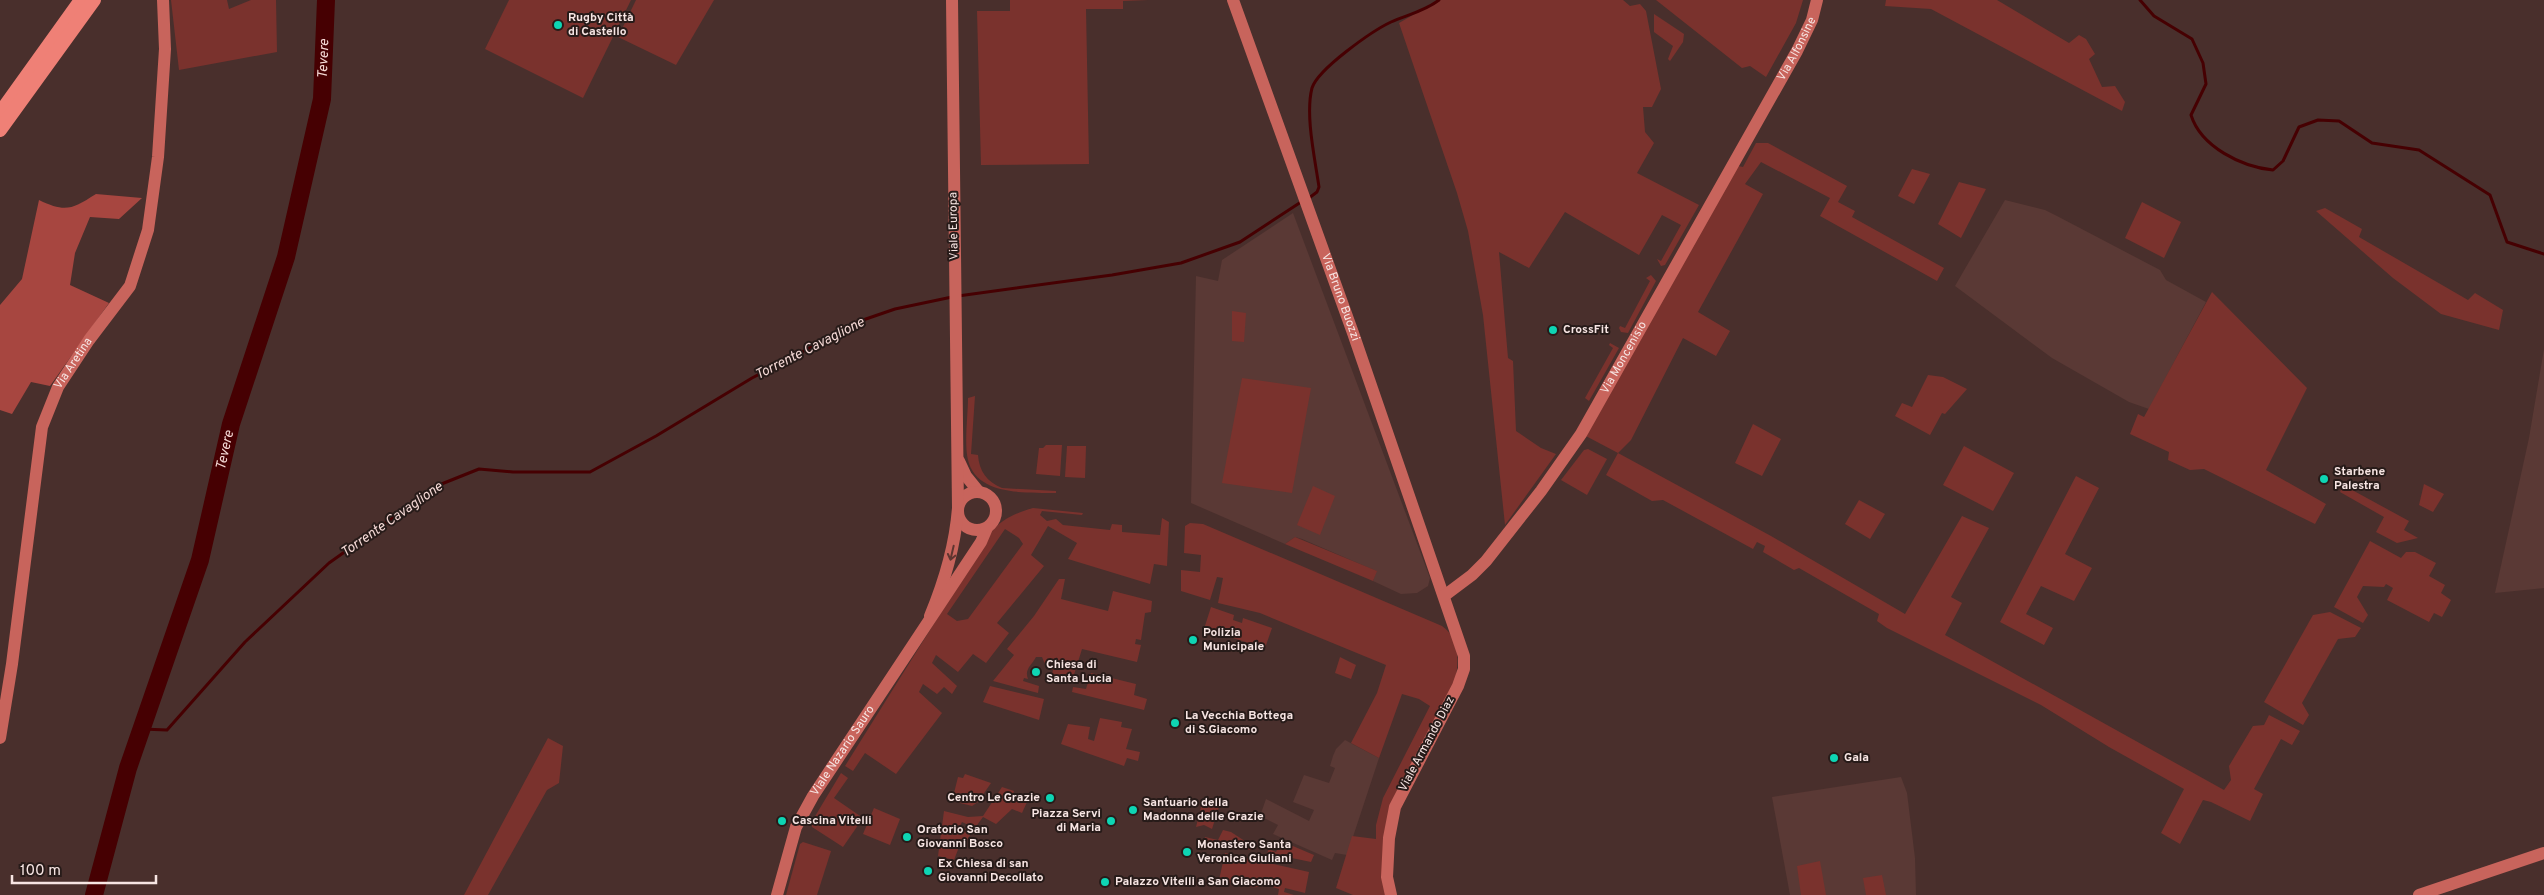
<svg xmlns="http://www.w3.org/2000/svg" width="2544" height="895" font-family="Overpass,sans-serif">
<rect width="100%" height="100%" fill="#492f2c"/>
<g fill="#5a3935">
<polygon points="2005,200 2045,210 2057,216 2160,270 2166,280 2206,302 2149,409 2129,402 2052,358 1955,286"/>
<polygon points="1293,213 1430,578 1428,586 1417,593 1401,594 1373,581 1376,571 1302,539 1295,537 1285,544 1191,503 1196,276 1218,281 1222,260"/>
<polygon points="2544,349 2544,588 2495,593 2529,438"/>
<polygon points="1345,740 1379,758 1347,855 1335,853 1332,860 1273,834 1278,825 1260,816 1266,799 1309,821 1314,810 1293,802 1304,775 1329,783 1335,768 1330,766 1333,756 1336,749"/>
<polygon points="1901,777 1907,793 1915,858 1916,895 1790,895 1772,797"/>
</g>
<g fill="#7a322d" fill-rule="evenodd">
<polygon points="171,0 227,0 229,9 251,0 276,0 277,52 179,70"/>
<polygon points="509,0 631,0 583,98 485,49"/>
<polygon points="636,0 714,0 676,65 618,37"/>
<polygon points="1010,0 1148,0 1123,1 1123,9 1086,9 1089,164 981,165 977,11 1010,11"/>
<polygon points="1439,0 1623,0 1630,6 1640,4 1646,11 1661,89 1652,107 1643,107 1645,132 1654,143 1637,173 1699,205 1665,265 1661,266 1657,259 1661,261 1681,225 1662,215 1639,255 1565,212 1529,268 1499,252 1508,358 1513,361 1516,431 1541,448 1556,454 1505,525 1483,315 1468,231 1457,193 1399,23"/>
<polygon points="1656,0 1803,0 1796,23 1766,77 1750,66 1742,68"/>
<polygon points="1886,0 1997,0 2069,43 2079,35 2086,39 2095,54 2089,59 2102,87 2115,86 2125,102 2122,111 1931,9 1885,6"/>
<polygon points="1654,14 1684,34 1683,42 1670,61 1668,59 1673,46 1654,32"/>
<polygon points="1756,143 1768,143 1847,186 1838,202 1855,211 1852,217 1944,268 1937,281 1820,216 1830,198 1761,162 1745,184 1763,194 1698,312 1730,331 1716,356 1683,338 1631,440 1618,453 1771,536 1905,614 1962,516 1989,528 1951,597 1962,603 1945,635 2224,790 2231,780 2229,766 2253,726 2264,725 2269,715 2300,731 2292,745 2281,739 2254,789 2263,794 2250,821 2211,802 2203,800 2180,844 2161,833 2184,789 2109,747 2041,705 1887,628 1877,621 1879,614 1799,568 1794,570 1763,552 1765,546 1757,542 1753,549 1663,500 1652,501 1606,475 1618,453 1582,434 1733,165 1743,167"/>
<polygon points="1912,169 1930,174 1914,204 1898,196"/>
<polygon points="1959,182 1986,189 1961,238 1938,224"/>
<polygon points="2142,202 2181,222 2164,258 2125,238"/>
<polygon points="2325,208 2362,229 2359,237 2468,300 2475,293 2503,310 2499,330 2441,314 2393,278 2316,211"/>
<polygon points="1651,275 1656,281 1628,333 1621,332 1619,328 1620,326 1625,328 1650,281 1646,278"/>
<polygon points="2212,292 2307,388 2266,470 2326,504 2315,524 2204,469 2190,470 2168,460 2169,452 2130,434 2138,414 2144,417"/>
<polygon points="1232,311 1246,313 1244,342 1232,341"/>
<polygon points="1610,343 1619,348 1589,401 1585,398 1613,348 1609,345"/>
<polygon points="1928,375 1943,377 1967,389 1945,414 1942,413 1930,435 1895,416 1902,403 1912,407"/>
<polygon points="1242,378 1311,388 1292,493 1222,483"/>
<path d="M975,396L971,454L978,455C979,471 987,482 1002,488L1056,491V493C1028,492 977,497 968,460C964,444 968,415 968,398Z"/>
<polygon points="1753,424 1781,439 1762,476 1735,463"/>
<polygon points="1046,445 1062,445 1060,476 1036,474 1039,448 1043,448"/>
<polygon points="1067,446 1086,446 1085,478 1065,477"/>
<polygon points="1964,446 2014,473 1993,511 1943,485"/>
<polygon points="1588,449 1607,459 1587,495 1561,480 1584,450"/>
<polygon points="2076,476 2099,488 2065,554 2092,568 2074,601 2041,586 2026,614 2053,628 2044,645 2000,622"/>
<polygon points="2424,484 2444,494 2433,512 2419,505"/>
<polygon points="2343,485 2409,521 2404,530 2418,538 2397,543 2376,532 2384,517 2340,492"/>
<polygon points="1313,486 1335,496 1320,535 1297,525"/>
<polygon points="1859,500 1885,514 1870,539 1845,524"/>
<path d="M1033,508L1083,513L1082,515L1042,511L1040,515L1047,521L1056,519L1063,525L1110,530L1112,524L1122,525V532L1160,535L1162,518L1169,522L1167,566L1154,564L1150,584L1068,559L1077,543L1048,526L1031,555L1044,566L997,623L1009,633L986,663L973,654L958,672L936,655L932,663L957,686L952,694L944,687L937,694L923,684L919,692L942,713L896,774L865,753L853,771L845,766L990,534C1001,519 1016,513 1033,508ZM1005,529L1019,538L1023,544L968,619L957,621L947,614Z"/>
<path d="M1190,523L1203,524L1442,626C1461,639 1459,665 1454,686L1391,804L1386,895H1353L1336,888L1352,836L1376,839V825L1383,798L1430,706L1419,699L1402,694L1379,758L1351,743L1377,693L1386,665L1260,613L1218,603L1223,578L1217,577L1210,600L1181,591V570L1200,572L1201,555L1184,553L1185,526Z"/>
<polygon points="1295,537 1377,571 1373,581 1285,544"/>
<polygon points="2370,541 2401,558 2406,552 2415,552 2436,563 2429,576 2445,585 2441,593 2451,600 2442,617 2434,613 2429,622 2387,600 2393,588 2386,584 2384,587 2363,586 2357,597 2368,615 2363,623 2334,607"/>
<path d="M1059,579H1065L1061,599L1108,611L1113,591L1152,601L1151,612L1145,613L1141,640L1136,639L1135,644L1141,645L1137,662L1082,649L1073,678L1066,676L1063,683L1051,679L1053,670L1047,669L1042,657H1036C1032,665 1024,669 1028,679L1024,678L1023,681L1039,686L1038,693L993,681L1014,655L1007,649L1034,616Z"/>
<polygon points="1211,607 1234,615 1233,620 1242,623 1243,618 1272,628 1265,648 1204,629"/>
<polygon points="2330,612 2361,628 2355,637 2338,639 2302,703 2309,715 2303,725 2264,702 2313,615"/>
<polygon points="1340,657 1356,665 1351,679 1335,673"/>
<polygon points="1091,673 1136,684 1134,695 1147,699 1144,710 1072,692 1073,687 1086,689"/>
<polygon points="990,686 1044,699 1039,720 983,702"/>
<polygon points="1100,718 1122,722 1121,727 1132,729 1126,749 1140,752 1138,761 1127,758 1124,766 1061,744 1068,724 1090,727 1088,739 1094,741"/>
<polygon points="548,738 563,746 559,783 547,790 488,895 464,895"/>
<polygon points="841,773 848,778 834,798 863,818 843,847 812,827 811,823"/>
<polygon points="965,774 991,783 978,802 972,806 952,801 958,777 963,778"/>
<polygon points="1002,787 1014,791 1012,797 1027,802 1022,813 1012,809 996,824 983,817 975,828 962,822 960,826 972,832 962,848 959,847 954,860 938,856 944,811 968,817 983,816"/>
<polygon points="1202,803 1219,807 1212,829 1204,825 1196,827"/>
<polygon points="874,808 900,819 890,845 863,834"/>
<polygon points="1223,830 1231,832 1254,847 1252,850 1204,842 1205,837 1218,840"/>
<polygon points="1281,841 1314,855 1311,862 1267,853 1269,849 1276,852"/>
<polygon points="803,842 831,851 817,895 786,895 800,844"/>
<path d="M1225,853L1309,872L1305,893L1285,888L1284,892L1294,895H1278L1279,889C1265,885 1271,884 1257,887C1247,889 1229,882 1219,880Z"/>
<polygon points="1820,861 1826,895 1801,895 1797,866"/>
<polygon points="1882,875 1886,895 1866,895 1863,878"/>
</g>
<path fill="#a74640" d="M96,194L142,198L119,219L90,217L75,253L70,285L109,303L50,386L31,382L12,414L0,410V305L22,279L39,200C66,213 72,209 96,194Z"/>
<g fill="none" stroke-linecap="round" stroke-linejoin="round">
<g stroke="#460002" stroke-width="3">
<path d="M2140,0L2154,16L2192,39L2203,63L2206,84L2191,115C2201,147 2242,167 2273,170L2283,161L2299,127L2318,120L2339,121L2372,143L2419,150L2490,195L2507,242L2544,254"/>
<path d="M1309,198L1317,192L1319,187C1315,159 1305,115 1312,88C1318,69 1372,31 1391,22C1407,15 1425,11 1439,0"/>
<polyline points="958,296 1112,275 1181,263 1240,242 1301,202"/>
<polyline points="142,729 167,730 245,642 329,563 439,485 479,469 513,472 590,472 656,436 752,378 863,320 895,309 952,297"/>
</g>
<path stroke="#460002" stroke-width="18" id="s1" d="M94,895L128,768L200,560L231,424L286,257L322,99L326,0"/>
<g stroke="#c8645c" stroke-width="12">
<path id="s2" d="M1233,0L1353,333L1464,656V669L1458,686L1395,807L1389,838L1387,877L1391,895"/>
<polyline points="959,461 966,476 979,492"/>
<circle cx="977" cy="511" r="19"/>
<path id="s3" d="M1444,596L1472,575L1486,561L1541,491L1581,434L1797,51L1812,20L1817,0"/>
<path d="M930,616C945,580 955,547 958,508L952,0"/>
<path id="s4" d="M0,738L12,664L42,427L58,387L89,340L130,286L148,230L158,157L165,49L163,0"/>
<path id="s5" d="M777,895L796,827L813,796L981,542L987,528"/>
<polyline points="2419,895 2544,853"/>
</g>
<g stroke="#ef8076" stroke-width="14">
<polyline points="0,113 81,0"/>
<polyline points="0,130 94,0"/>
</g>
</g>
<defs><path id="oneway-shaft" d="M-6 0H5M1.5-3L5.5 0L1.5 3" fill="none" stroke-width="1.6" stroke-linecap="round" stroke-linejoin="round" transform="scale(1.25)"/></defs>
<use stroke="#5f3530" href="#oneway-shaft" transform="translate(952 553) rotate(103)"/>
<g fill="#0ed5b4" stroke="#271b19" stroke-width="2">
<circle cx="558" cy="25" r="5"/>
<circle cx="1553" cy="330" r="5"/>
<circle cx="2324" cy="479" r="5"/>
<circle cx="1193" cy="640" r="5"/>
<circle cx="1036" cy="672" r="5"/>
<circle cx="1175" cy="723" r="5"/>
<circle cx="1834" cy="758" r="5"/>
<circle cx="1050" cy="798" r="5"/>
<circle cx="1133" cy="810" r="5"/>
<circle cx="782" cy="821" r="5"/>
<circle cx="1111" cy="821" r="5"/>
<circle cx="907" cy="837" r="5"/>
<circle cx="1187" cy="852" r="5"/>
<circle cx="928" cy="871" r="5"/>
<circle cx="1105" cy="882" r="5"/>
</g>
<g text-anchor="middle" dominant-baseline="central" stroke-width="4" stroke-linejoin="round" paint-order="stroke">
<g font-size="12" font-weight="bold" fill="#f7e5e3" stroke="#271b19" text-anchor="start">
<text x="568" y="18">Rugby Città<tspan x="568" dy="14">di Castello</tspan></text>
<text x="1563" y="330">CrossFit</text>
<text x="2334" y="472">Starbene<tspan x="2334" dy="14">Palestra</tspan></text>
<text x="1203" y="633">Polizia<tspan x="1203" dy="14">Municipale</tspan></text>
<text x="1046" y="665">Chiesa di<tspan x="1046" dy="14">Santa Lucia</tspan></text>
<text x="1185" y="716">La Vecchia Bottega<tspan x="1185" dy="14">di S.Giacomo</tspan></text>
<text x="1844" y="758">Gala</text>
<text x="1040" y="798" text-anchor="end">Centro Le Grazie</text>
<text x="1143" y="803">Santuario della<tspan x="1143" dy="14">Madonna delle Grazie</tspan></text>
<text x="1101" y="814" text-anchor="end">Piazza Servi<tspan x="1101" dy="14">di Maria</tspan></text>
<text x="792" y="821">Cascina Vitelli</text>
<text x="917" y="830">Oratorio San<tspan x="917" dy="14">Giovanni Bosco</tspan></text>
<text x="1197" y="845">Monastero Santa<tspan x="1197" dy="14">Veronica Giuliani</tspan></text>
<text x="938" y="864">Ex Chiesa di san<tspan x="938" dy="14">Giovanni Decollato</tspan></text>
<text x="1115" y="882">Palazzo Vitelli a San Giacomo</text>
</g>
<g font-size="12" fill="#f7e5e3" stroke="#271b19">
<text stroke="none"><textPath href="#s3" startOffset="655">Via Alfonsine</textPath></text>
<text transform="translate(954 226) rotate(-91)">Viale Europa</text>
<text stroke="none"><textPath href="#s2" startOffset="316">Via Bruno Buozzi</textPath></text>
<text stroke="none"><textPath href="#s3" startOffset="301">Via Moncenisio</textPath></text>
<text stroke="none"><textPath href="#s4" startOffset="385">Via Aretina</textPath></text>
<text transform="translate(1427 744) rotate(-62)">Viale Armando Diaz</text>
<text stroke="none"><textPath href="#s5" startOffset="160">Viale Nazario Sauro</textPath></text>
</g>
<g font-size="14" font-style="italic" fill="#f4d8d5" stroke="#271b19">
<text stroke="none"><textPath href="#s1" startOffset="869">Tevere</textPath></text>
<text transform="translate(810 349) rotate(-27)">Torrente Cavaglione</text>
<text stroke="none"><textPath href="#s1" startOffset="464">Tevere</textPath></text>
<text transform="translate(392 520) rotate(-35)">Torrente Cavaglione</text>
</g>
</g>
<path d="M12 875v8h144v-8" fill="none" stroke="#f7e5e3" stroke-width="2.5"/>
<text x="20" y="875" font-size="15" fill="#f7e5e3" stroke="#271b19" stroke-width="4" paint-order="stroke">100 m</text>
</svg>
